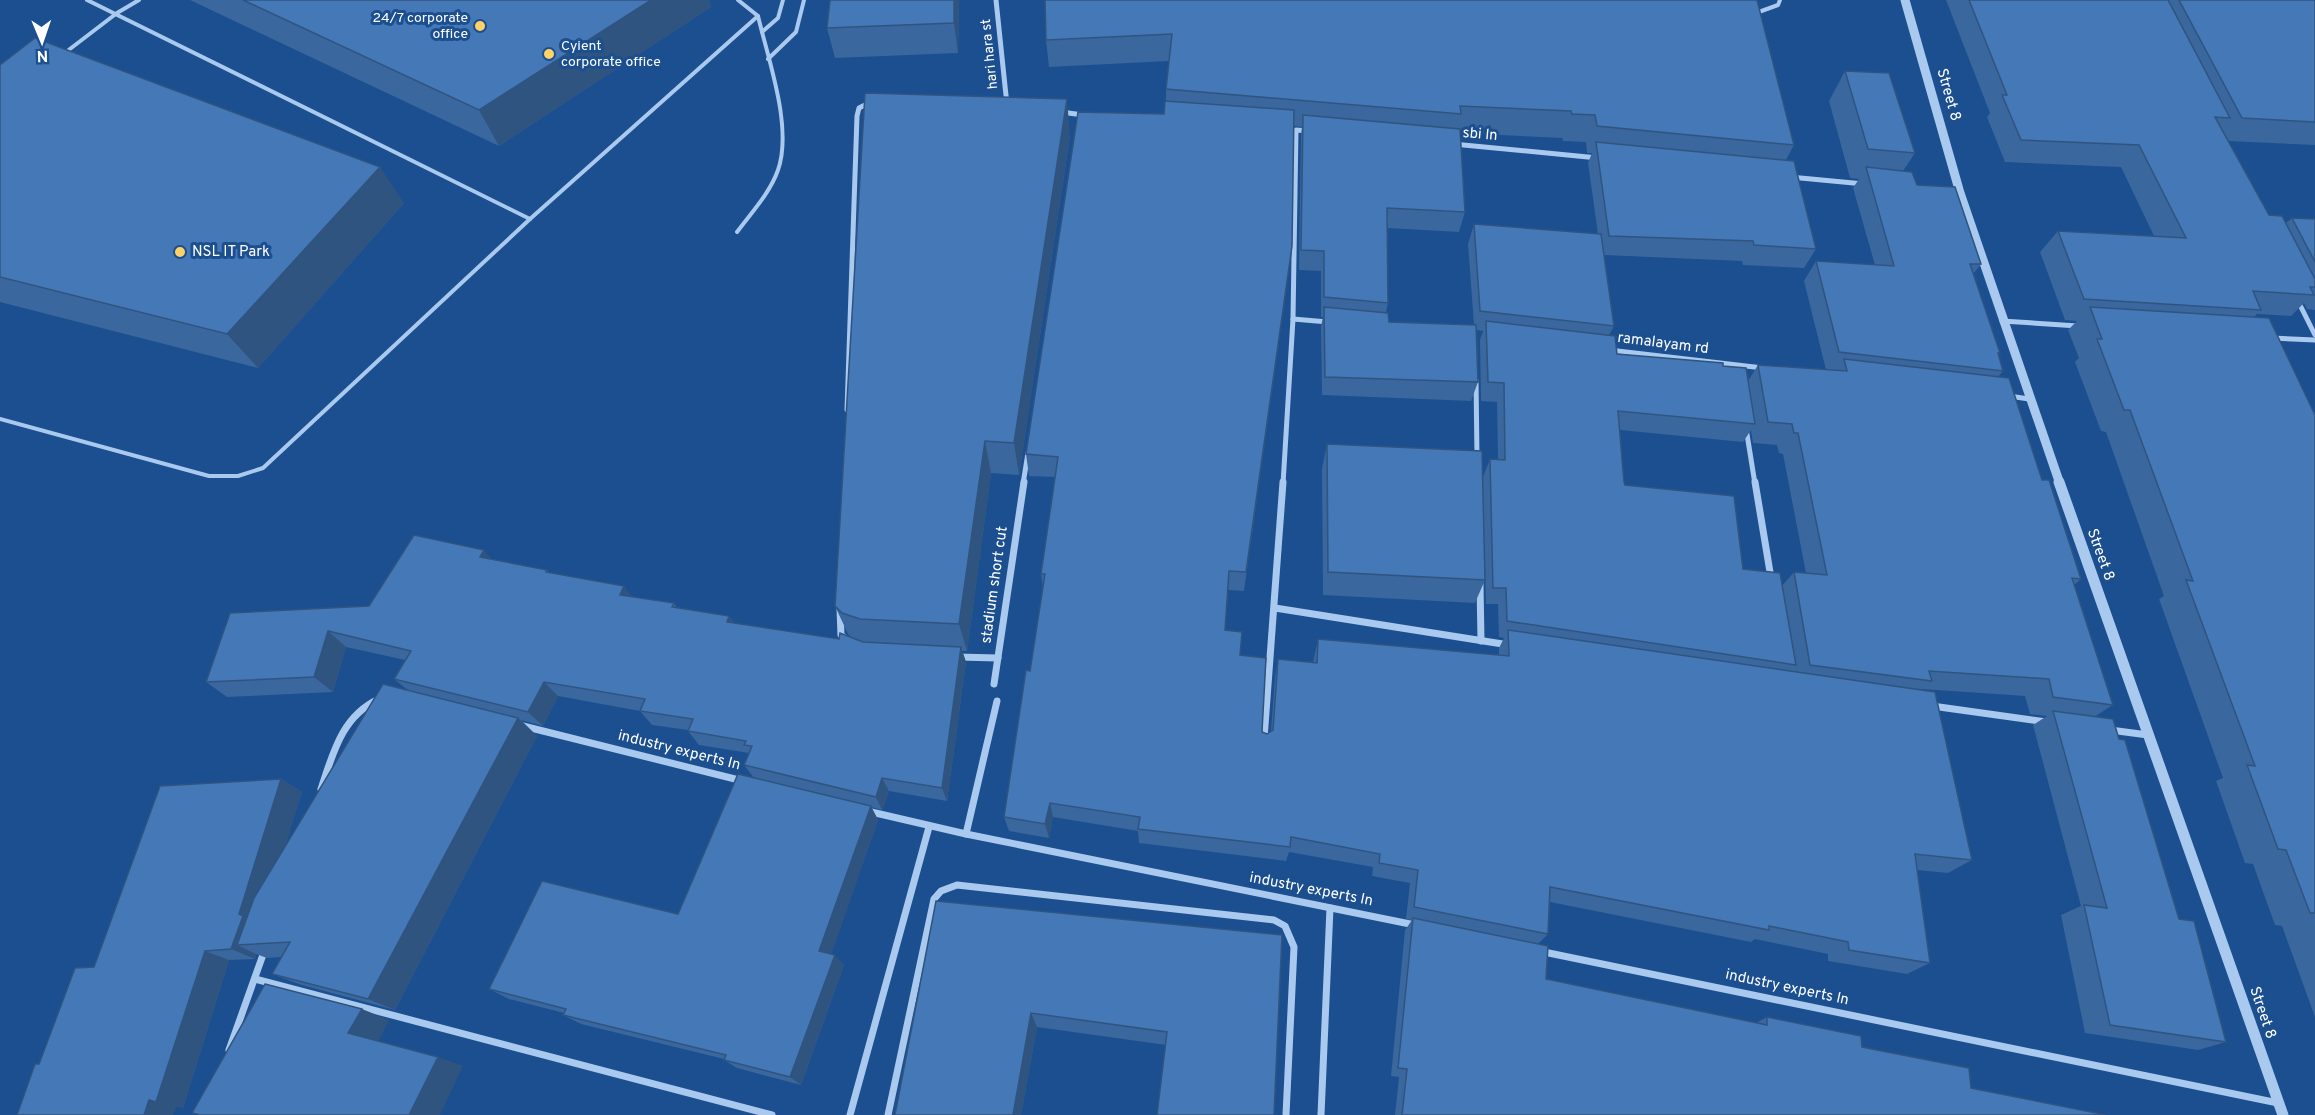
<svg xmlns="http://www.w3.org/2000/svg" width="2315" height="1115" font-family="Overpass,sans-serif">
<rect width="100%" height="100%" fill="#1b4f8f"/>
<g fill="none" stroke-linecap="round" stroke-linejoin="round">
<g stroke="#a9c9ee" stroke-width="4">
<polyline points="1756,13 1778,5 1780,0"/>
<polyline points="762,32 778,18 783,0"/>
<polyline points="66,52 117,13 139,0"/>
<polyline points="768,59 796,32 804,0"/>
<polyline points="530,219 758,16 738,0"/>
<path d="M737,232C751,213 770,193 778,170C793,127 768,59 758,16"/>
<polyline points="0,419 209,476 238,476 263,468 530,219 87,0"/>
</g>
<g stroke="#a9c9ee" stroke-width="5">
<polyline points="996,0 1007,105"/>
<polyline points="1061,112 1083,115"/>
<polyline points="1453,144 1598,158"/>
<polyline points="1790,177 1864,184"/>
<polyline points="2298,301 2315,335"/>
<polyline points="1293,319 1328,322"/>
<polyline points="2002,321 2078,326"/>
<polyline points="2271,338 2315,340"/>
<polyline points="1609,350 1763,368"/>
<polyline points="1476,380 1477,457"/>
<polyline points="2009,396 2029,399"/>
<polyline points="847,410 857,116 859,108 871,102"/>
<polyline points="1746,428 1755,484"/>
<polyline points="1023,484 1028,453"/>
<polyline points="1283,484 1293,319 1296,130 1308,131"/>
</g>
<g stroke="#a9c9ee" stroke-width="7">
<polyline points="1755,482 1771,578"/>
<polyline points="1480,584 1481,641"/>
<polyline points="1275,608 1509,645"/>
<polyline points="840,609 841,635 846,639"/>
<polyline points="957,657 998,658"/>
<polyline points="994,684 1024,482"/>
<polyline points="1932,706 2047,722"/>
<polyline points="523,726 743,781"/>
<polyline points="2110,730 2148,735"/>
<polyline points="1264,739 1283,482"/>
<path d="M321,789C333,753 342,716 379,699"/>
<polyline points="867,811 966,834 1415,925"/>
<polyline points="966,834 997,701"/>
<polyline points="1539,951 2278,1103"/>
<polyline points="255,979 772,1115"/>
<polyline points="229,1050 265,949"/>
<polyline points="850,1115 929,827"/>
<polyline points="888,1115 934,899 941,891 957,885 1274,920 1285,926 1294,947 1286,1115"/>
<polyline points="1321,1115 1330,908"/>
</g>
<polyline stroke="#a9c9ee" stroke-width="9" points="1905,0 1960,193 2060,484"/>
<polyline stroke="#a9c9ee" stroke-width="11" points="2059,482 2283,1115"/>
</g>
<g fill="#3a679d" fill-rule="evenodd">
<polygon points="190,0 709,0 711,7 499,146"/>
<polygon points="959,0 958,53 835,58 827,28"/>
<path d="M1045,0L1794,145L1786,160L1816,249L1804,268L1743,265L1742,261L1604,255L1614,326L1609,335L1617,354L1723,366L1748,381L1758,365L1826,370L1804,281L1816,261L1875,265L1853,188L1859,179L1850,178L1829,101L1845,71L1915,153L1903,171L1917,185L1981,264L1973,274L2000,353L1998,355L2003,371L1998,377L2042,480L2081,579L2074,585L2113,705L2094,717L2179,919L2226,1042L2198,1050L2085,1033L2061,915L2081,906L2033,725L2047,716L2030,714L2025,696L1922,689L1920,690L1972,860L1948,873L1917,870L1930,963L1907,974L1828,961V954L1755,939L1751,942L1550,902L1548,934L1538,944L1546,979L1756,1023L1767,1017L1862,1047L1971,1088L2106,1115H1395L1399,1077L1391,1076L1405,930L1412,920L1406,919L1410,883L1372,876L1373,867L1289,852L1286,861L1139,843L1138,831L1053,817L1049,838L1009,831L1004,817L1030,671L1043,588L1041,574L1055,477L1029,476L1026,454L1164,114L1166,101V89L1169,61L1049,67L1046,40ZM1294,126L1302,127L1301,135L1299,270L1321,271V317H1323L1321,326L1322,395L1471,401L1478,382L1477,330L1483,331L1480,340L1481,401L1497,402L1498,459H1490L1483,477L1327,444L1322,469L1323,595L1475,603L1485,580L1483,490L1486,604H1498L1499,637L1504,638L1499,648V656L1318,639L1313,662L1278,659L1275,677L1271,731L1267,734L1262,732L1240,655L1225,630L1228,590L1244,591L1289,269ZM1460,133L1562,138L1563,141L1586,142L1587,153H1592L1588,163L1598,234L1474,224L1468,244L1474,325L1389,322L1386,312L1388,303L1387,228L1459,232L1465,212ZM1620,430L1743,442L1751,430L1753,443L1777,445L1779,453L1783,454L1806,573L1794,572L1782,586L1743,569L1625,485L1624,482Z"/>
<polygon points="1946,0 2315,0 2315,145 2228,141 2269,215 2286,223 2292,218 2315,219 2315,310 2307,309 2304,303 2291,316 2257,314 2254,317 2315,415 2315,1017 2282,926 2275,925 2253,864 2245,863 2216,781 2223,778 2159,599 2164,596 2106,432 2101,431 2075,362 2079,358 2068,330 2077,321 2065,320 2040,252 2058,231 2154,236 2121,167 2005,162 1987,117 1990,113"/>
<polygon points="0,65 404,203 258,368 0,302"/>
<polygon points="1070,136 1019,475 991,473 967,651 962,651 966,662 947,801 889,791 882,810 871,807 878,820 831,954 844,965 801,1085 737,1068 724,1060 724,1059 581,1024 563,1015 564,1013 509,999 489,989 678,914 754,778 744,765 749,753 699,745 688,731 688,730 652,725 640,711 558,696 543,726 521,720 537,736 395,1010 302,985 272,974 282,957 267,958 256,954 255,959 229,960 183,1108 39,1064 94,967 281,779 302,792 285,846 409,691 394,679 405,660 346,647 333,692 227,697 206,682 369,606 492,559 547,570 549,573 632,597 674,603 676,607 729,616 734,623 839,639 852,638 848,634 835,606"/>
<polygon points="936,901 1282,935 1166,1045 1037,1027 1021,1115 895,1115"/>
</g>
<g fill="#305480">
<polygon points="651,0 709,0 711,7 499,146 479,110"/>
<polygon points="954,0 959,0 958,53 954,23"/>
<polygon points="1067,99 1070,136 1019,475 1014,443"/>
<polygon points="380,167 404,203 258,368 227,334"/>
<polygon points="985,441 991,473 967,651 959,624"/>
<polygon points="484,550 498,567 480,557"/>
<polygon points="624,586 636,602 620,595"/>
<polygon points="729,616 739,632 727,622"/>
<polygon points="328,631 346,647 333,692 314,677"/>
<polygon points="961,647 966,662 947,801 942,788"/>
<polygon points="544,682 558,696 543,726 528,712"/>
<polygon points="518,718 537,736 395,1010 368,999"/>
<polygon points="882,778 889,791 882,810 876,797"/>
<polygon points="281,779 302,792 261,925 237,945 256,954 255,959 231,949 239,914"/>
<polygon points="1050,803 1053,817 1049,838 1045,824"/>
<polygon points="871,806 878,820 829,961 819,951"/>
<polygon points="205,951 229,960 183,1108 176,1107 173,1115 144,1115"/>
<polygon points="835,955 844,965 801,1085 790,1077"/>
<polygon points="362,1009 389,1020 377,1044 348,1033"/>
<polygon points="1031,1013 1037,1027 1021,1115 1013,1115"/>
<polygon points="438,1057 463,1066 440,1115 409,1115"/>
</g>
<g fill="#4478b7" stroke="#305480" stroke-width="1.5">
<polygon points="243,0 651,0 479,110"/>
<polygon points="830,0 954,0 954,23 827,28"/>
<polygon points="1045,0 1757,0 1794,145 1597,126 1595,115 1572,114 1571,111 1460,106 1461,114 1166,89 1172,34 1046,40"/>
<polygon points="1969,0 2168,0 2230,118 2215,117 2269,215 2282,216 2315,279 2315,287 2310,287 2314,295 2253,291 2261,310 2084,299 2058,231 2186,238 2139,145 2021,140 2002,95 2007,95"/>
<polygon points="2179,0 2315,0 2315,122 2242,118"/>
<polygon points="35,38 380,167 227,334 0,277 0,65"/>
<polygon points="1845,71 1889,73 1915,153 1868,149"/>
<polygon points="865,93 1067,99 1014,443 985,441 959,624 860,619 842,613 835,606"/>
<polygon points="1165,101 1294,110 1292,246 1246,572 1229,571 1225,630 1242,632 1240,655 1266,658 1262,732 1267,734 1273,730 1278,659 1317,663 1318,639 1509,656 1508,630 1935,692 1972,860 1915,854 1930,963 1849,950 1848,942 1769,926 1769,930 1550,887 1548,934 1414,907 1418,870 1379,863 1380,854 1291,837 1290,847 1138,829 1140,817 1050,803 1045,824 1004,817 1026,670 1030,671 1045,574 1041,574 1058,457 1026,454 1078,112 1164,114"/>
<polygon points="1303,115 1460,129 1465,212 1387,208 1388,303 1324,297 1324,251 1301,250"/>
<polygon points="1596,142 1794,161 1816,249 1754,245 1753,241 1609,236"/>
<polygon points="1866,167 1912,172 1917,185 1955,187 1981,264 1970,264 2000,353 1998,353 2003,371 1839,352 1816,261 1894,266"/>
<polygon points="2292,218 2315,219 2315,262"/>
<polygon points="1474,224 1601,234 1614,326 1480,311"/>
<polygon points="1324,307 1388,313 1389,322 1476,325 1478,382 1325,377"/>
<polygon points="2090,307 2269,318 2315,415 2315,913 2310,913 2286,850 2278,849 2247,765 2255,766 2186,580 2193,581 2130,410 2124,410 2097,339 2102,339"/>
<polygon points="1486,321 1615,336 1617,354 1723,363 1723,366 1746,368 1755,424 1618,411 1624,482 1625,485 1734,496 1743,569 1780,573 1796,665 1507,621 1506,588 1493,588 1490,459 1505,460 1504,383 1488,382"/>
<polygon points="1844,359 2009,378 2042,480 2049,480 2081,579 2072,578 2113,705 2053,697 2049,679 1929,671 1932,681 1810,665 1794,572 1827,575 1798,433 1794,433 1792,424 1768,422 1758,365 1847,371"/>
<polygon points="1327,444 1482,451 1485,580 1328,572"/>
<polygon points="414,535 484,550 480,557 547,570 546,572 624,586 620,595 674,603 672,607 729,616 727,622 839,639 840,633 863,642 961,647 942,788 882,778 876,797 744,765 752,746 744,745 746,741 688,731 693,719 640,711 645,699 544,682 528,712 394,679 411,651 328,631 314,677 206,682 230,613 369,606"/>
<polygon points="383,684 518,718 368,999 272,974 290,942 237,945 254,898"/>
<polygon points="2053,711 2113,719 2119,739 2125,740 2179,919 2194,921 2226,1042 2110,1025 2084,905 2107,908"/>
<polygon points="738,774 871,806 819,951 835,955 790,1077 724,1060 726,1055 563,1015 566,1009 489,989 542,881 678,914"/>
<polygon points="281,779 239,914 243,916 231,949 205,951 156,1102 149,1100 144,1115 17,1115 35,1064 39,1064 75,968 94,967 160,786"/>
<polygon points="936,901 1282,935 1274,1115 1157,1115 1167,1032 1031,1013 1013,1115 895,1115"/>
<polygon points="1413,918 1548,946 1546,979 1767,1025 1767,1017 1861,1036 1862,1047 1969,1068 1971,1088 2106,1115 1402,1115 1407,1069 1398,1068"/>
<polygon points="265,984 362,1009 348,1033 438,1057 409,1115 200,1115 192,1113"/>
</g>
<g fill="#ffd166" stroke="#1b4f8f" stroke-width="2">
<circle cx="480" cy="26" r="6"/>
<circle cx="549" cy="54" r="6"/>
<circle cx="180" cy="252" r="6"/>
</g>
<g text-anchor="middle" dominant-baseline="central" stroke-width="6" stroke-linejoin="round" paint-order="stroke">
<g font-size="14" fill="#fff" stroke="#1b4f8f" text-anchor="end">
<text x="468" y="18">24/7 corporate<tspan x="468" dy="16">office</tspan></text>
<text x="561" y="46" text-anchor="start">Cyient<tspan x="561" dy="16">corporate office</tspan></text>
</g>
<g font-size="14" fill="#fff" stroke="#1b4f8f">
<text transform="translate(990 54) rotate(-96)">hari hara st</text>
</g>
<g font-size="15" fill="#fff" stroke="#1b4f8f">
<text transform="translate(1948 95) rotate(74)">Street 8</text>
<text transform="translate(1480 135) rotate(5)">sbi ln</text>
<text transform="translate(1663 344) rotate(7)">ramalayam rd</text>
<text transform="translate(2100 555) rotate(70)">Street 8</text>
<text transform="translate(995 585) rotate(-82)">stadium short cut</text>
<text transform="translate(679 751) rotate(14)">industry experts ln</text>
<text transform="translate(1311 890) rotate(11)">industry experts ln</text>
<text transform="translate(1787 988) rotate(12)">industry experts ln</text>
<text transform="translate(2262 1013) rotate(71)">Street 8</text>
</g>
<g font-size="15" fill="#fff" stroke="#1b4f8f" text-anchor="start">
<text x="192" y="252">NSL IT Park</text>
</g>
</g>
<g transform="translate(42 42) rotate(178)" stroke="#1b4f8f" stroke-width="4.5" paint-order="stroke">
<path d="M0-4.5L10 22L0 15L-10 22Z" fill="#ffffff"/>
<text y="-9" font-size="16" font-weight="bold" text-anchor="middle" fill="#ffffff">N</text>
</g>
</svg>
